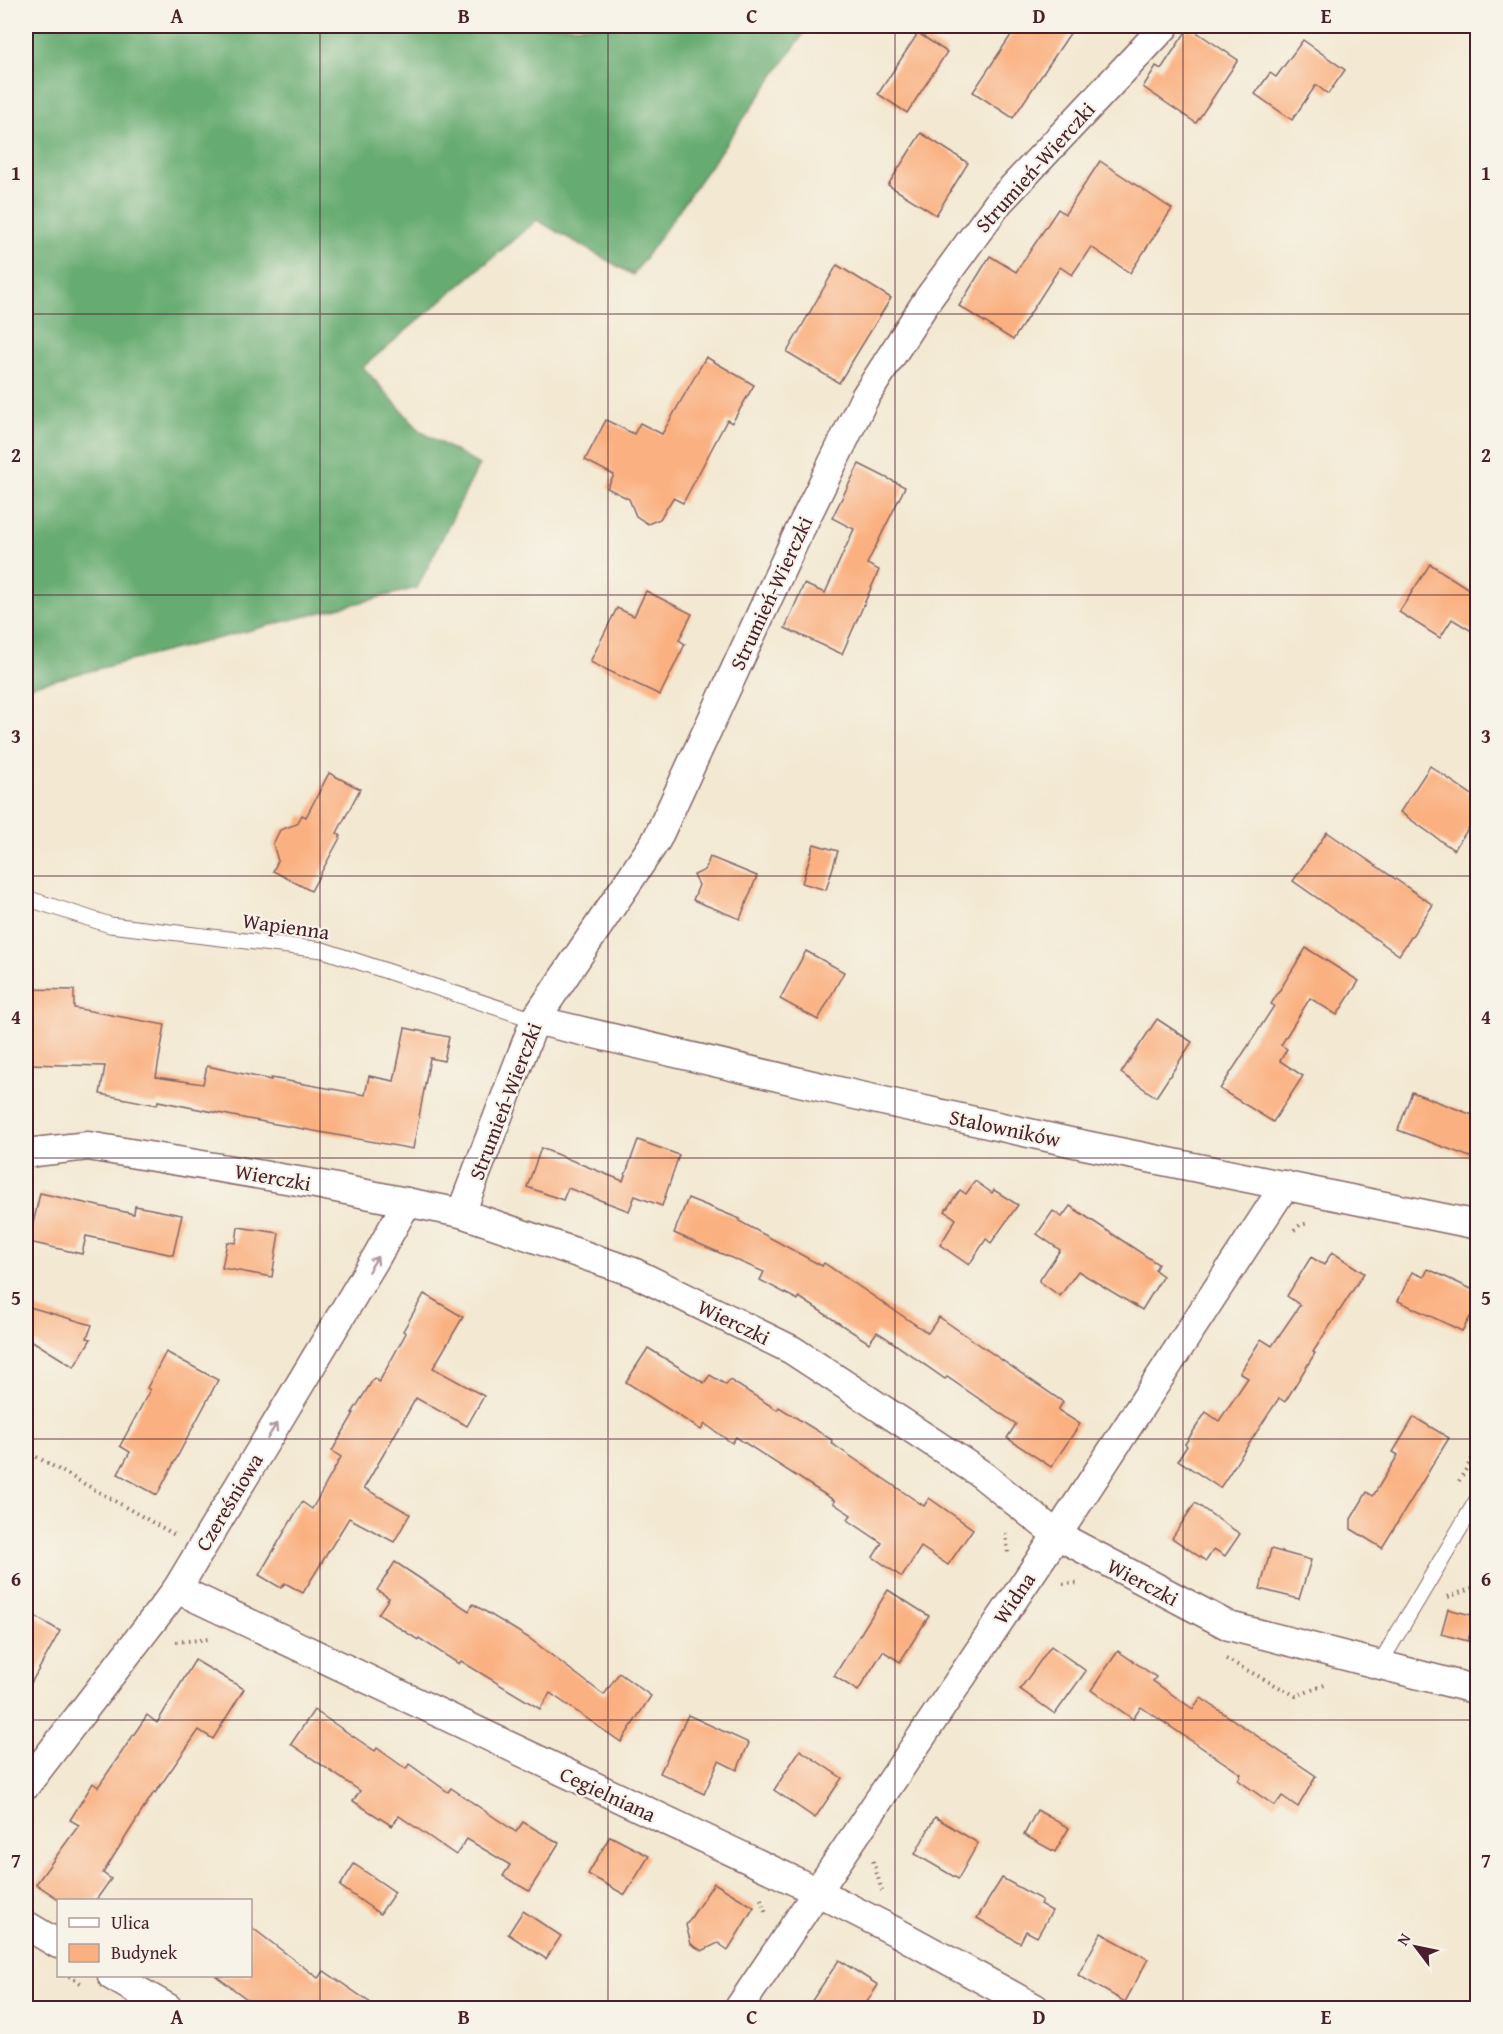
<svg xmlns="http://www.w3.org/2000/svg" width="1503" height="2034" font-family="'Gentium Book Plus',serif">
<rect width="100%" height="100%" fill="#f7f3e8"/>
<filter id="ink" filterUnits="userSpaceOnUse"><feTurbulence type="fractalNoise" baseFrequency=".0167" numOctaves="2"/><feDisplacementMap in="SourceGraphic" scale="12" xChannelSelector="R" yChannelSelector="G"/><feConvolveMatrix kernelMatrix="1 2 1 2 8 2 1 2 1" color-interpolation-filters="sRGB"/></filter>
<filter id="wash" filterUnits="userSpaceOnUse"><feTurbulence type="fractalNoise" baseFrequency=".008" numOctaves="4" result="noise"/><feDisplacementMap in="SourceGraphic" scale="24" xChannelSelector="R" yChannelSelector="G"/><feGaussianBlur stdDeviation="1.35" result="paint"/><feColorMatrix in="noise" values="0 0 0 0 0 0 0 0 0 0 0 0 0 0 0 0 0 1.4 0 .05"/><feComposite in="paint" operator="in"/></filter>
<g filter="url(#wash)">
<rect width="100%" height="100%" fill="#f3e8d1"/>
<polygon fill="#7dc683" stroke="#647257" stroke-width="1.5" points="207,26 309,26 297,32"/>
<polygon fill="#66ab71" stroke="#58654e" stroke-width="1.5" points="26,26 207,26 297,32 309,26 809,26 633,275 537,220 363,367 420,431 479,465 417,588 26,687"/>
<g id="blocks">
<g fill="#fab080">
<polygon points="1017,26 1075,26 1013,118 973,92"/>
<polygon points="1189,27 1238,60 1196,123 1143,87 1156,66 1161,69"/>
<polygon points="918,33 947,52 907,113 878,94"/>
<polygon points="1303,40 1345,70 1328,94 1316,85 1292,120 1255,94 1270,73 1276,77"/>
<polygon points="921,133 968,163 936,215 888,185"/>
<polygon points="1100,161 1172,209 1130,273 1091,247 1072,275 1060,267 1013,340 959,306 990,256 1016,272 1058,209 1065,214"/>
<polygon points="837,265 891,298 839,383 787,352"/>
<polygon points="706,357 754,385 732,423 727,420 683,503 673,498 660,519 648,524 636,516 629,499 607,488 614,475 585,460 606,420 634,434 640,423 662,434"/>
<polygon points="859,464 905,487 867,564 879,570 842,654 785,628 804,584 825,593 854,529 832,518"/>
<polygon points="1430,564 1478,595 1478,635 1452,619 1440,638 1399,612"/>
<polygon points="646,591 692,614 679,640 685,644 660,695 590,662 617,608 634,616"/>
<polygon points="1430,766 1478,799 1478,814 1454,850 1400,812"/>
<polygon points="329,773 360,789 337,833 341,836 311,891 273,871 278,861 273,844 280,830 297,824 302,815 306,817"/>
<polygon points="1327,832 1433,905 1399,955 1293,881"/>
<polygon points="814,844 838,851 826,890 802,883"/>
<polygon points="710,857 757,876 740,919 693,900 699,885 694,875 705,870"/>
<polygon points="1306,948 1359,981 1337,1015 1310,998 1281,1045 1287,1049 1280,1061 1303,1076 1273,1122 1220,1089 1274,1006 1271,1004"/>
<polygon points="806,951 844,972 818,1020 780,999"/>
<polygon points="26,989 74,990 74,1008 165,1025 156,1077 203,1084 207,1066 271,1080 271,1078 365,1095 369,1076 394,1081 405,1028 449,1037 444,1061 430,1058 413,1149 248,1119 158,1101 157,1105 100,1094 105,1066 26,1064"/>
<polygon points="1157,1019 1192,1042 1156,1097 1121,1073"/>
<polygon points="1412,1092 1478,1117 1478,1160 1398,1130"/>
<polygon points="638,1140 679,1155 662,1206 635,1196 629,1211 568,1188 563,1200 527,1187 541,1148 623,1181"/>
<polygon points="975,1181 992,1193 994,1190 1018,1205 991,1243 986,1239 969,1265 940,1245 956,1219 945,1211 960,1190 966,1194"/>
<polygon points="40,1193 134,1214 135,1206 182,1215 173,1255 86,1236 82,1254 29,1242"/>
<polygon points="688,1198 740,1219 739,1221 822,1266 824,1263 928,1333 939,1317 1063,1402 1058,1410 1080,1424 1051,1467 1007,1438 1016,1424 947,1377 945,1379 885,1337 877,1332 869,1343 799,1297 798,1300 760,1280 764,1272 674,1233"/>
<polygon points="1070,1206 1158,1264 1155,1270 1163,1276 1142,1310 1078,1271 1060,1296 1039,1281 1060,1250 1037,1234 1053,1211 1062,1217"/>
<polygon points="238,1227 279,1233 272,1277 222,1268 227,1242 236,1243"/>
<polygon points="1332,1252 1364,1273 1313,1352 1315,1353 1285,1402 1279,1398 1220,1488 1178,1460 1187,1446 1185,1444 1206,1412 1219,1421 1248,1378 1240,1373 1261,1339 1272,1346 1300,1305 1287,1296 1311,1257 1324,1265"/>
<polygon points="1428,1269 1478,1292 1478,1304 1462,1331 1398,1301 1412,1272 1424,1277"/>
<polygon points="424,1294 463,1317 433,1368 484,1396 467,1426 416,1398 364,1488 410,1514 394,1542 349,1518 303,1593 285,1583 281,1588 259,1575 302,1502 312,1509 341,1457 332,1451 354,1413 352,1413 374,1378 379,1382 406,1333 403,1331"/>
<polygon points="26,1306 92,1325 87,1338 91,1339 74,1367 26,1337"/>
<polygon points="648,1348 704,1383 710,1375 726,1385 730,1380 777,1410 779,1407 832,1440 831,1443 924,1506 929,1498 973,1529 948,1565 921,1547 902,1577 873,1557 882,1543 848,1520 851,1515 833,1503 835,1501 736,1437 732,1443 705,1424 701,1430 626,1382"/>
<polygon points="166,1352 218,1380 157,1495 118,1474 130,1452 120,1446 150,1390 147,1388"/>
<polygon points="1414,1417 1449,1438 1382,1548 1351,1529 1351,1519 1367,1492 1373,1496 1398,1455 1393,1452"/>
<polygon points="1195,1503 1240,1534 1225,1556 1214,1549 1206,1561 1172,1538"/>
<polygon points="1271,1549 1311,1560 1299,1599 1260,1589"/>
<polygon points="395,1562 469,1611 473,1604 529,1638 604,1695 619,1673 651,1696 621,1742 550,1693 540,1709 461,1661 459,1664 419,1638 418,1640 378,1614 389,1598 377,1590"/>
<polygon points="888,1590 929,1616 900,1662 883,1651 858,1691 834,1676"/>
<polygon points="1448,1609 1475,1616 1468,1641 1441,1634"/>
<polygon points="26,1611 60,1631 26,1692"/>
<polygon points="1051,1646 1086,1671 1055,1714 1020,1689"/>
<polygon points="1118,1651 1156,1677 1153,1681 1193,1709 1201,1698 1316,1776 1298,1807 1282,1796 1275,1806 1238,1780 1241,1774 1141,1707 1133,1719 1091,1690"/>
<polygon points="195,1660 244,1689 213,1739 199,1730 155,1793 154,1792 103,1873 111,1879 96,1900 60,1900 36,1884 79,1825 70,1820 93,1783 98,1787 147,1715 157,1723"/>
<polygon points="314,1710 375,1751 377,1748 406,1769 409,1764 448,1792 451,1788 516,1832 523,1822 559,1843 529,1891 503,1876 510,1865 467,1839 456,1855 399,1816 392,1826 353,1801 360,1791 291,1744"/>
<polygon points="688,1715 749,1743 737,1770 719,1761 704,1794 660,1773"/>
<polygon points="800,1750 842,1778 815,1818 774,1790"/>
<polygon points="1037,1810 1069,1828 1055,1852 1024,1835"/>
<polygon points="935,1817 978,1843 958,1879 915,1854"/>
<polygon points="610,1836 649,1856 625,1895 588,1874"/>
<polygon points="354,1864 395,1892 380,1914 340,1886"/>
<polygon points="1002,1878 1042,1900 1040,1904 1052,1911 1037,1937 1026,1931 1020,1943 977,1918"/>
<polygon points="714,1883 754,1907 728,1950 718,1943 702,1951 691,1944 686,1925"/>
<polygon points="523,1911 561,1936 546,1959 508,1934"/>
<polygon points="250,1926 318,1978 324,1971 378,2008 259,2008 216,1976 250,1976"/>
<polygon points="1101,1933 1148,1959 1125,2002 1078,1975"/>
<polygon points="839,1960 878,1985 863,2008 807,2008"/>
</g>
</g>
</g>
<g filter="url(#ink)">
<use href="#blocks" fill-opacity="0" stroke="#856565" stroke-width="1.5"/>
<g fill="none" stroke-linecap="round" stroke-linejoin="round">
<defs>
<g id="lane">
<polyline points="26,898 110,925 323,950 535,1020"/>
<polyline points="1379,1665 1478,1498"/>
</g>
<g id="street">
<polyline points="535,1020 851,1094 1070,1142 1478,1225"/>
<polyline points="26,1153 88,1146 316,1184 461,1213 633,1272 792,1350 981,1474 1057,1535 1229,1626 1478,1690"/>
<polyline points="461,1213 535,1020 657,839 794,542 865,397 928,299 999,202 1165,26"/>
<polyline points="177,1589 818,1892 900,1934 1035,2008"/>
<polyline points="26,1785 177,1589 377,1256 407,1202"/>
<polyline points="26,1925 58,1944"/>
<polyline points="112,1976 168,2008"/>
<polyline points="739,2008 1057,1535 1285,1185"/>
</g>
</defs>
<use href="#lane" stroke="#856565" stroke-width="17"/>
<use href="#street" stroke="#856565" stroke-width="31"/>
<g stroke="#856565" stroke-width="4" stroke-dasharray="1.5 4.5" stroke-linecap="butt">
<polyline points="1294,1230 1300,1225 1309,1223"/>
<polyline points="26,1451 175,1535"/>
<polyline points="1459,1481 1478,1449"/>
<polyline points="1006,1533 1008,1553"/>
<polyline points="1063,1584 1079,1583"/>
<polyline points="1448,1597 1478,1586"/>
<polyline points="176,1642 210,1639"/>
<polyline points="1226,1659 1296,1696 1327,1684"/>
<polyline points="873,1861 882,1891"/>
<polyline points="761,1899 766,1914"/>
<polyline points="69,1976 82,1984"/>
<polyline points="1065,2004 1074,2008"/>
</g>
<use href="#lane" stroke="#fff" stroke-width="15"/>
<use href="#street" stroke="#fff" stroke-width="28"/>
</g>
<defs><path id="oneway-shaft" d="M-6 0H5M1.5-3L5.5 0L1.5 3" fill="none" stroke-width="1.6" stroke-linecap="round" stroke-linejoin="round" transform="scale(1.5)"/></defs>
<g stroke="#ae9aa0">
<use href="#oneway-shaft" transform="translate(373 1264) rotate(-59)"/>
<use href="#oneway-shaft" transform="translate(272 1431) rotate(-59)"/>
</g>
</g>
<path fill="none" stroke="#4a1f2b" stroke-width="1.5" stroke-opacity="0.55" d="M320,26V2008M608,26V2008M895,26V2008M1183,26V2008M26,314H1478M26,595H1478M26,876H1478M26,1158H1478M26,1439H1478M26,1720H1478"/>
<g text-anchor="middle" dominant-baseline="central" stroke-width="4.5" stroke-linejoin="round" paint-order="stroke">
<g font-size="21" fill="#4a1f2b" stroke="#f7f3e8">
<text transform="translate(1035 167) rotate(-48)">Strumień-Wierczki</text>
<text transform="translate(771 593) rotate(-65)">Strumień-Wierczki</text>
<text transform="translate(286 926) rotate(8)">Wapienna</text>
<text transform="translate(505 1101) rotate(-69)">Strumień-Wierczki</text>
<text transform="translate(1005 1128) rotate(12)">Stalowników</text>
<text transform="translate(273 1177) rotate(10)">Wierczki</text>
<text transform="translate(734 1322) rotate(26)">Wierczki</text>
<text transform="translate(229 1502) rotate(-59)">Czereśniowa</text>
<text transform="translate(1143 1582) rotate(28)">Wierczki</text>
<text transform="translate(1014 1598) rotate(-56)">Widna</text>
<text transform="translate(608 1794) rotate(25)">Cegielniana</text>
</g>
</g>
<rect width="1503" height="2034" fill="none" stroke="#f7f3e8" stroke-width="66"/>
<rect x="57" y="1899" width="195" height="78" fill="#f7f3e8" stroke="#b29e9c" stroke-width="1.5"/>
<rect x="69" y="1918" width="30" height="9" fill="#ffffff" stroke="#b29e9c" stroke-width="1.5"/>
<text x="111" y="1929" font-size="18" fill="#4a1f2b">Ulica</text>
<rect x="69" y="1944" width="30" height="18" fill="#fab080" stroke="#b29e9c" stroke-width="1.5"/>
<text x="111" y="1959" font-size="18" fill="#4a1f2b">Budynek</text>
<g transform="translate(1416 1947) rotate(302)" stroke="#f7f3e8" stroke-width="4.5" paint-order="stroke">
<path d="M0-4.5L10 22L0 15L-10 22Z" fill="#4a1f2b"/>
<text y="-9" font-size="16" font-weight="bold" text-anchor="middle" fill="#4a1f2b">N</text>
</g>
<rect x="33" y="33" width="1437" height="1968" fill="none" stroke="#4a1f2b" stroke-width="2"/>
<g font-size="20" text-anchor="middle" font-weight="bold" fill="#4a1f2b">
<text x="177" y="23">A</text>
<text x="464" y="23">B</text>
<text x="752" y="23">C</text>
<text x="1039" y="23">D</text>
<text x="1326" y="23">E</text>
<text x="16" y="180">1</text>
<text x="1486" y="180">1</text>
<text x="16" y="462">2</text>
<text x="1486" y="462">2</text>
<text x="16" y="743">3</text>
<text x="1486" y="743">3</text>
<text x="16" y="1024">4</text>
<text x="1486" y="1024">4</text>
<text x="16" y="1305">5</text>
<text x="1486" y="1305">5</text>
<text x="16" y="1586">6</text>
<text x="1486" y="1586">6</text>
<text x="16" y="1867">7</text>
<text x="1486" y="1867">7</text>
<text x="177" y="2024">A</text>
<text x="464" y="2024">B</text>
<text x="752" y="2024">C</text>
<text x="1039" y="2024">D</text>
<text x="1326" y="2024">E</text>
</g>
</svg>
